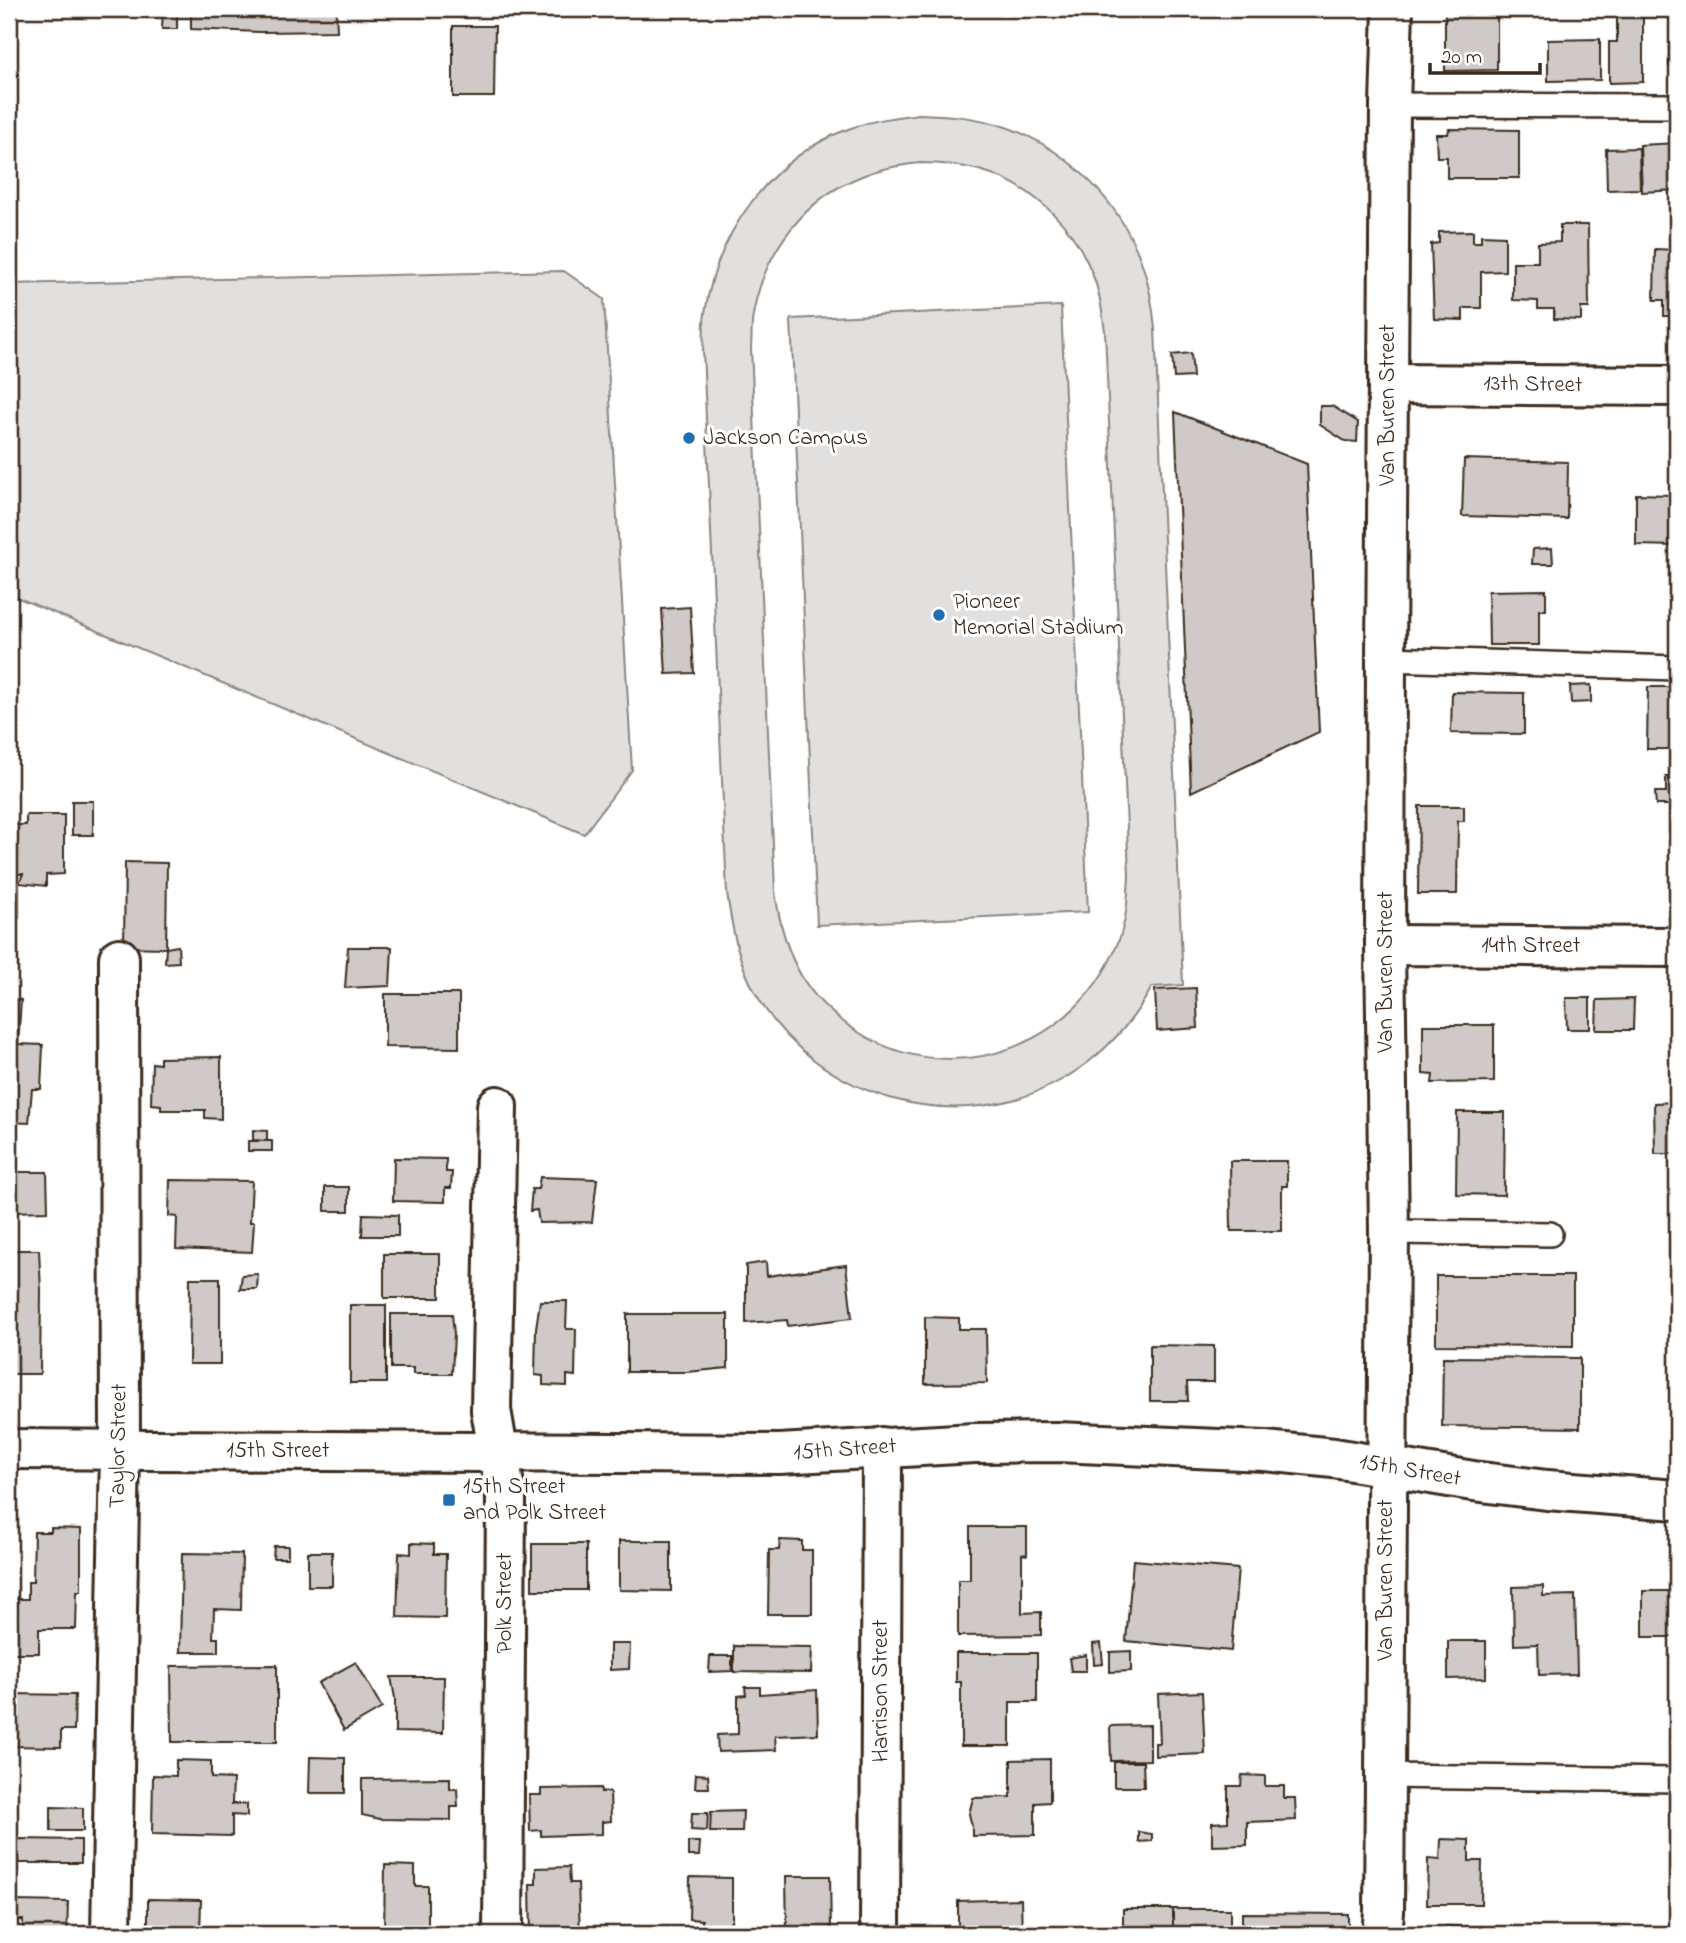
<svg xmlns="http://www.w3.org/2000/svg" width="1686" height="1943" font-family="'Indie Flower',sans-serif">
<rect width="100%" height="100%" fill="#fff"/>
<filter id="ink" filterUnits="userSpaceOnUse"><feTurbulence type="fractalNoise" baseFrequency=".0143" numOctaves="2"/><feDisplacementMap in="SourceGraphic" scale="14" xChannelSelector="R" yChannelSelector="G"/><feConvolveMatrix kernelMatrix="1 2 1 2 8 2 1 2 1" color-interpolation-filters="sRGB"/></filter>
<g filter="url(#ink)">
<g fill="#e2e0de" stroke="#8e857e" stroke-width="2" fill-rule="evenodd">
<path d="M919,114C943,115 966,116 989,122C1057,139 1117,195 1141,261C1149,283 1153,306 1155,329L1183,985L1152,987C1131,1025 1102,1056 1065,1078C959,1140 816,1100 756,994C738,962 732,928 727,893L703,350C704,338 703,325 705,313C717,231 772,156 851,128C873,120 896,117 919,114ZM920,163C940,163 960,165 979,170C1029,183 1074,225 1092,273C1100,292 1102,311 1105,331L1129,874C1128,896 1127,917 1120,937C1082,1044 956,1094 858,1032C836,1018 815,999 802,977C786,950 779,922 775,891L751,347C752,337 751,325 753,315C763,254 804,198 862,176C881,168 900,165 920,163Z"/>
<polygon points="564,271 604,299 632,770 584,834 9,594 9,284"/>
<polygon points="1061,306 1088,912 817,925 791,319"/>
</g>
<g fill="#cfcac7" stroke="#3b2a1e" stroke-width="2">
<polygon points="163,9 177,9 177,29 162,29"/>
<polygon points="191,9 230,9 230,14 259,15 259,9 336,9 337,31 260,32 191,29"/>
<polygon points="1445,9 1497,9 1497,70 1445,71"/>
<polygon points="1617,14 1643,15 1643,82 1609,83 1609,42 1617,42"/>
<polygon points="453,26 495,26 494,97 453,97"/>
<polygon points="1600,39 1600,80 1548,81 1548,40"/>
<polygon points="1669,47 1677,47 1677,65 1669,66"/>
<polygon points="1449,129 1519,130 1519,178 1447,178 1447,157 1437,157 1436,134 1448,134"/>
<polygon points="1677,143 1677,190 1642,192 1640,145"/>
<polygon points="1639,148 1640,189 1607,190 1606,149"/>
<polygon points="1560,225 1588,225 1589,308 1581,308 1581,320 1554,319 1554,309 1538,309 1538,301 1513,300 1513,262 1538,262 1538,243 1560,242"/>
<polygon points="1473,231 1473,242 1481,242 1481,235 1505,236 1505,271 1481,272 1481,308 1463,308 1463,320 1434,319 1431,244 1439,243 1439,232"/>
<polygon points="1655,249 1677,250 1677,316 1664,316 1664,300 1654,300"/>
<polygon points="1191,353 1193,377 1174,378 1172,355"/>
<polygon points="1320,406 1332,406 1358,422 1357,442 1345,441 1320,425"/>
<polygon points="1175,412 1307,464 1319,732 1191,792"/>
<polygon points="1464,459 1568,462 1567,519 1462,516"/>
<polygon points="1671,486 1677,486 1677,546 1636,545 1636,494 1671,495"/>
<polygon points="1552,548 1553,564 1532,564 1533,549"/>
<polygon points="1546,590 1546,610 1539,610 1539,645 1489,645 1488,591"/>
<polygon points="690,607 694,673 666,674 662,609"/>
<polygon points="1591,685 1591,702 1571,703 1570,686"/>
<polygon points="1648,687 1677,687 1677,749 1647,749"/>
<polygon points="1452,692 1524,693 1524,734 1451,733"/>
<polygon points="1666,777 1677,777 1677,815 1677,805 1656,805 1655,792 1666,792"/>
<rect x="72" y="801" width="21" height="34"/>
<polygon points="1419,806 1464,806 1464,821 1458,821 1457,894 1418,894"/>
<polygon points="26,815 64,815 64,874 46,875 46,886 19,883 23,874 9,874 9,825 26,825"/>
<polygon points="125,862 167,863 166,948 124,947"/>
<rect x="9" y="883" width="10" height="35"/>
<polygon points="178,946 179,962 165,963 166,948"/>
<polygon points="348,947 392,947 390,986 345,988"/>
<polygon points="1196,988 1198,1028 1157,1031 1155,990"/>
<polygon points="385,994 459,994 459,1048 385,1047"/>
<polygon points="1566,998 1590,998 1590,1029 1567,1029"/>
<polygon points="9,999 21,1000 18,1044 43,1045 41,1089 32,1089 29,1123 9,1122"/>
<polygon points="1634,999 1633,1030 1596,1030 1597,1000"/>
<polygon points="1423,1025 1494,1025 1494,1082 1432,1083 1433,1075 1423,1074"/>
<polygon points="221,1057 221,1119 205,1118 205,1110 161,1110 161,1105 151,1104 152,1063 160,1064 160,1058"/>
<polygon points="1677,1102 1677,1154 1655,1154 1654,1103"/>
<polygon points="1457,1112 1505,1112 1504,1195 1456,1194"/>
<polygon points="253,1130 267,1131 267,1141 253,1140"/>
<rect x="248" y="1141" width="24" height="10"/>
<polygon points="394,1158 446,1159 446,1172 452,1172 451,1188 445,1188 445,1202 393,1201"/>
<polygon points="1230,1161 1287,1161 1287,1186 1282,1186 1282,1231 1231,1231"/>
<polygon points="9,1172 47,1172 48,1211 9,1212"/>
<polygon points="540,1177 597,1179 592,1222 539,1223 537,1210 530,1211 532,1189 538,1189"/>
<polygon points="170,1180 252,1181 250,1222 254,1222 252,1252 176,1249 177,1217 169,1216"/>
<rect x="325" y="1187" width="24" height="24"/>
<polygon points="363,1214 398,1215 398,1236 362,1236"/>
<polygon points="9,1250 39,1250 41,1291 40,1374 9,1374"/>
<rect x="384" y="1254" width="56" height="44"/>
<polygon points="766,1262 767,1276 846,1265 852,1318 788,1326 787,1320 746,1323 746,1265"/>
<polygon points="258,1274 257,1289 240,1289 242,1275"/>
<polygon points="1436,1276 1573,1276 1573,1346 1436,1345"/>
<polygon points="190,1278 220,1278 220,1364 189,1364"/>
<polygon points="540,1301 567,1301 566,1329 576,1329 575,1376 567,1375 567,1386 543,1385 543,1376 535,1375 536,1328"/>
<rect x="350" y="1305" width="36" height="78"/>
<polygon points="391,1314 452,1314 454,1334 452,1374 413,1374 413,1368 391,1368"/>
<polygon points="627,1314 728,1314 728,1368 687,1372 627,1372"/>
<polygon points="925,1317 959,1318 959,1329 986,1329 987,1383 925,1384"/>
<polygon points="1150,1345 1214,1346 1214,1382 1187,1382 1188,1401 1150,1401"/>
<polygon points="1443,1357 1580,1358 1580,1428 1442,1426"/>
<polygon points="970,1527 1027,1527 1027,1555 1022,1554 1022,1613 1041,1612 1041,1635 958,1636 958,1580 970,1580"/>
<polygon points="51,1528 81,1529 81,1591 77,1591 76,1629 39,1629 39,1653 9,1653 9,1599 28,1599 28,1582 33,1582 34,1532 51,1532"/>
<polygon points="780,1540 802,1541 802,1550 812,1550 812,1614 768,1614 769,1550 779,1550"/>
<polygon points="619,1541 671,1541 671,1591 619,1590"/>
<polygon points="411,1543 434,1544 434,1554 446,1554 445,1618 397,1617 399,1553 411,1554"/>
<rect x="532" y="1544" width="54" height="46"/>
<polygon points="274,1546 288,1546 288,1558 273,1558"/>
<rect x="308" y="1552" width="24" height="34"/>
<polygon points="182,1553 242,1554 241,1610 214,1609 213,1638 218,1638 218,1652 180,1652"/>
<polygon points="1133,1560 1238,1569 1231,1651 1126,1641"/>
<polygon points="1543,1586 1543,1596 1575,1595 1577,1674 1539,1675 1538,1644 1514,1645 1513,1587"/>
<rect x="1643" y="1591" width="34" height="46"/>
<polygon points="1448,1641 1486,1641 1486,1678 1448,1679"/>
<polygon points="1101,1643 1103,1664 1094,1665 1093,1644"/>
<polygon points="610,1644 630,1644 629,1669 610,1670"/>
<polygon points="734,1646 812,1647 811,1673 734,1672"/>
<polygon points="1131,1651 1131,1671 1110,1672 1110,1652"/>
<polygon points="956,1653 1037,1653 1037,1702 1010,1702 1010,1746 961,1746 961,1682 956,1682"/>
<polygon points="1086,1655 1086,1671 1071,1671 1069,1658"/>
<polygon points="710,1656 732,1656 732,1671 709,1672"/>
<polygon points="356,1662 382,1708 344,1730 318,1683"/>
<polygon points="277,1665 277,1742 172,1742 171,1666"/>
<polygon points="391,1677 444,1677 443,1733 395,1732 395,1698"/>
<polygon points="745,1687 760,1687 760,1694 817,1690 818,1734 775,1736 776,1750 718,1752 717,1735 738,1734 738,1696 746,1695"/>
<polygon points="1202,1692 1205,1754 1155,1756 1155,1743 1160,1743 1158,1694"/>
<polygon points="9,1694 75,1695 74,1730 61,1730 61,1747 9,1746"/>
<polygon points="1150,1725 1150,1760 1111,1761 1110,1726"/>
<polygon points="310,1757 345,1758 345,1793 309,1793"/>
<polygon points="1050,1759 1050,1802 1035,1803 1035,1835 972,1836 972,1826 969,1814 973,1798 1011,1797 1011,1760"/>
<polygon points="176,1760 211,1761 211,1778 233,1779 232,1804 247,1804 247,1816 232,1815 232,1836 152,1834 153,1775 176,1776"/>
<polygon points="1114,1762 1143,1762 1144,1787 1114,1787"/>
<polygon points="696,1774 708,1775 709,1788 695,1788"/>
<polygon points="1242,1775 1265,1776 1265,1786 1284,1786 1284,1798 1295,1798 1296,1820 1247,1822 1247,1845 1212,1846 1212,1823 1228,1822 1228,1786 1241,1786"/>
<polygon points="450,1778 450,1789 457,1789 458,1807 451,1807 451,1820 380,1819 362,1815 362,1779"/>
<polygon points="601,1788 601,1792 610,1792 611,1821 602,1822 602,1834 541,1836 541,1830 530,1831 529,1795 541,1795 541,1789"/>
<polygon points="51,1807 83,1808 83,1831 51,1831"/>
<polygon points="743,1811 742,1832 710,1832 711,1812"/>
<polygon points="692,1813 708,1813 707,1831 691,1830"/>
<polygon points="1139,1832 1152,1834 1152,1841 1139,1842"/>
<polygon points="18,1839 81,1840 81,1863 18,1863"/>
<polygon points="1441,1839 1469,1840 1469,1861 1482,1861 1481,1904 1427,1904 1428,1859 1440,1860"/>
<polygon points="688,1842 700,1842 699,1856 688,1856"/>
<polygon points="385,1865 415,1866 415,1886 428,1886 428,1934 384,1934"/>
<polygon points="569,1867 570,1883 578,1883 580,1934 531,1934 530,1884 536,1884 536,1868"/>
<polygon points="786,1876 830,1876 831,1934 787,1934"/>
<polygon points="690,1877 732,1878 732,1919 727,1930 757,1931 757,1934 702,1934 702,1920 689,1919"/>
<polygon points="148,1899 201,1900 200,1934 148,1934"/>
<polygon points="1021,1899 1022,1934 958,1934 958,1901"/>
<polygon points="15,1901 68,1902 67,1934 23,1934 23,1920 14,1920"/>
<rect x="1123" y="1909" width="50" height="25"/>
<rect x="1173" y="1909" width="57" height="25"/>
<polygon points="1242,1913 1348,1914 1348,1934 1242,1934"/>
<polygon points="1446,1926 1552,1934 1446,1934"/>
<rect x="627" y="1931" width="53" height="3"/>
</g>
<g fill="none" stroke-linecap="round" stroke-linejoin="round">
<defs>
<g id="lane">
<polyline points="1390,105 1677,106"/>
<polyline points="1386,659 1677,668"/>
<polyline points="1389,1232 1550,1234"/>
<polyline points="1385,1776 1677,1780"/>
</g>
<g id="street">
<polyline points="1388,384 1677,386"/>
<polyline points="1385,945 1677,947"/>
<polyline points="497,1106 491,1410 506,1497 503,1934"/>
<polyline points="111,1934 120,1450 119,958"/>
<polyline points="880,1934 882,1447"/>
<polyline points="1382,1934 1384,1912 1389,1232 1385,945 1386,659 1390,105 1393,9"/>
</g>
<polyline id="secondary" points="9,1449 779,1454 975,1443 1057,1442 1265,1451 1334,1458 1473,1481 1547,1490 1677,1500"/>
</defs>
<use href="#lane" stroke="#3b2a1e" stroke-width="28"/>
<use href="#street" stroke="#3b2a1e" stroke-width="44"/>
<use href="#secondary" stroke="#3b2a1e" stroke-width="44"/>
<use href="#lane" stroke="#fff" stroke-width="23"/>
<use href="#street" stroke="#fff" stroke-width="38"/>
<use href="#secondary" stroke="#fff" stroke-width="38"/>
</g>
</g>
<g fill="#1f6fb2" stroke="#fff" stroke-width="2.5">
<circle cx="689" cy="438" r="7"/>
<circle cx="939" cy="615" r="7"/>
<rect x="442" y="1493" width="14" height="14" rx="3.5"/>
</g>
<g text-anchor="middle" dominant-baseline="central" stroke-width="6" stroke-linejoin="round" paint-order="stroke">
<g font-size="23" fill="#3b2a1e" stroke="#fff">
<text transform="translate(1533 385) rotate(1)">13th Street</text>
<text transform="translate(1388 405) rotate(-90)">Van Buren Street</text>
<text x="1531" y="946">14th Street</text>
<text transform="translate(1386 972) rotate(-90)">Van Buren Street</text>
<text transform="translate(119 1446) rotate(-89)">Taylor Street</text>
<text transform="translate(845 1450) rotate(-4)">15th Street</text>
<text x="278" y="1451">15th Street</text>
<text transform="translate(1410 1471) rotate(10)">15th Street</text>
<text transform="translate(1386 1580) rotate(-90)">Van Buren Street</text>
<text transform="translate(505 1603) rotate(-90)">Polk Street</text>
<text transform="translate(881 1691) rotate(-90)">Harrison Street</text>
</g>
<g font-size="23" fill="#3b2a1e" stroke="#fff" text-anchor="start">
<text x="703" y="438">Jackson Campus</text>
<text x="953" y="602">Pioneer<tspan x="953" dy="26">Memorial Stadium</tspan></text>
<text x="463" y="1487">15th Street<tspan x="463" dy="26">and Polk Street</tspan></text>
</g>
</g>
<rect width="1686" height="1943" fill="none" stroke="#fff" stroke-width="35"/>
<rect x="18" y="18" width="1651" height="1908" fill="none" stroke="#3b2a1e" stroke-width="2.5" filter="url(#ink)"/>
<path d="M1430 63v10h110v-10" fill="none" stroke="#3b2a1e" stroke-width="3.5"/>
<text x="1441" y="63" font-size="21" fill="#3b2a1e" stroke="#ffffff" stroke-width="5" paint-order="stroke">20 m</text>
</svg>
